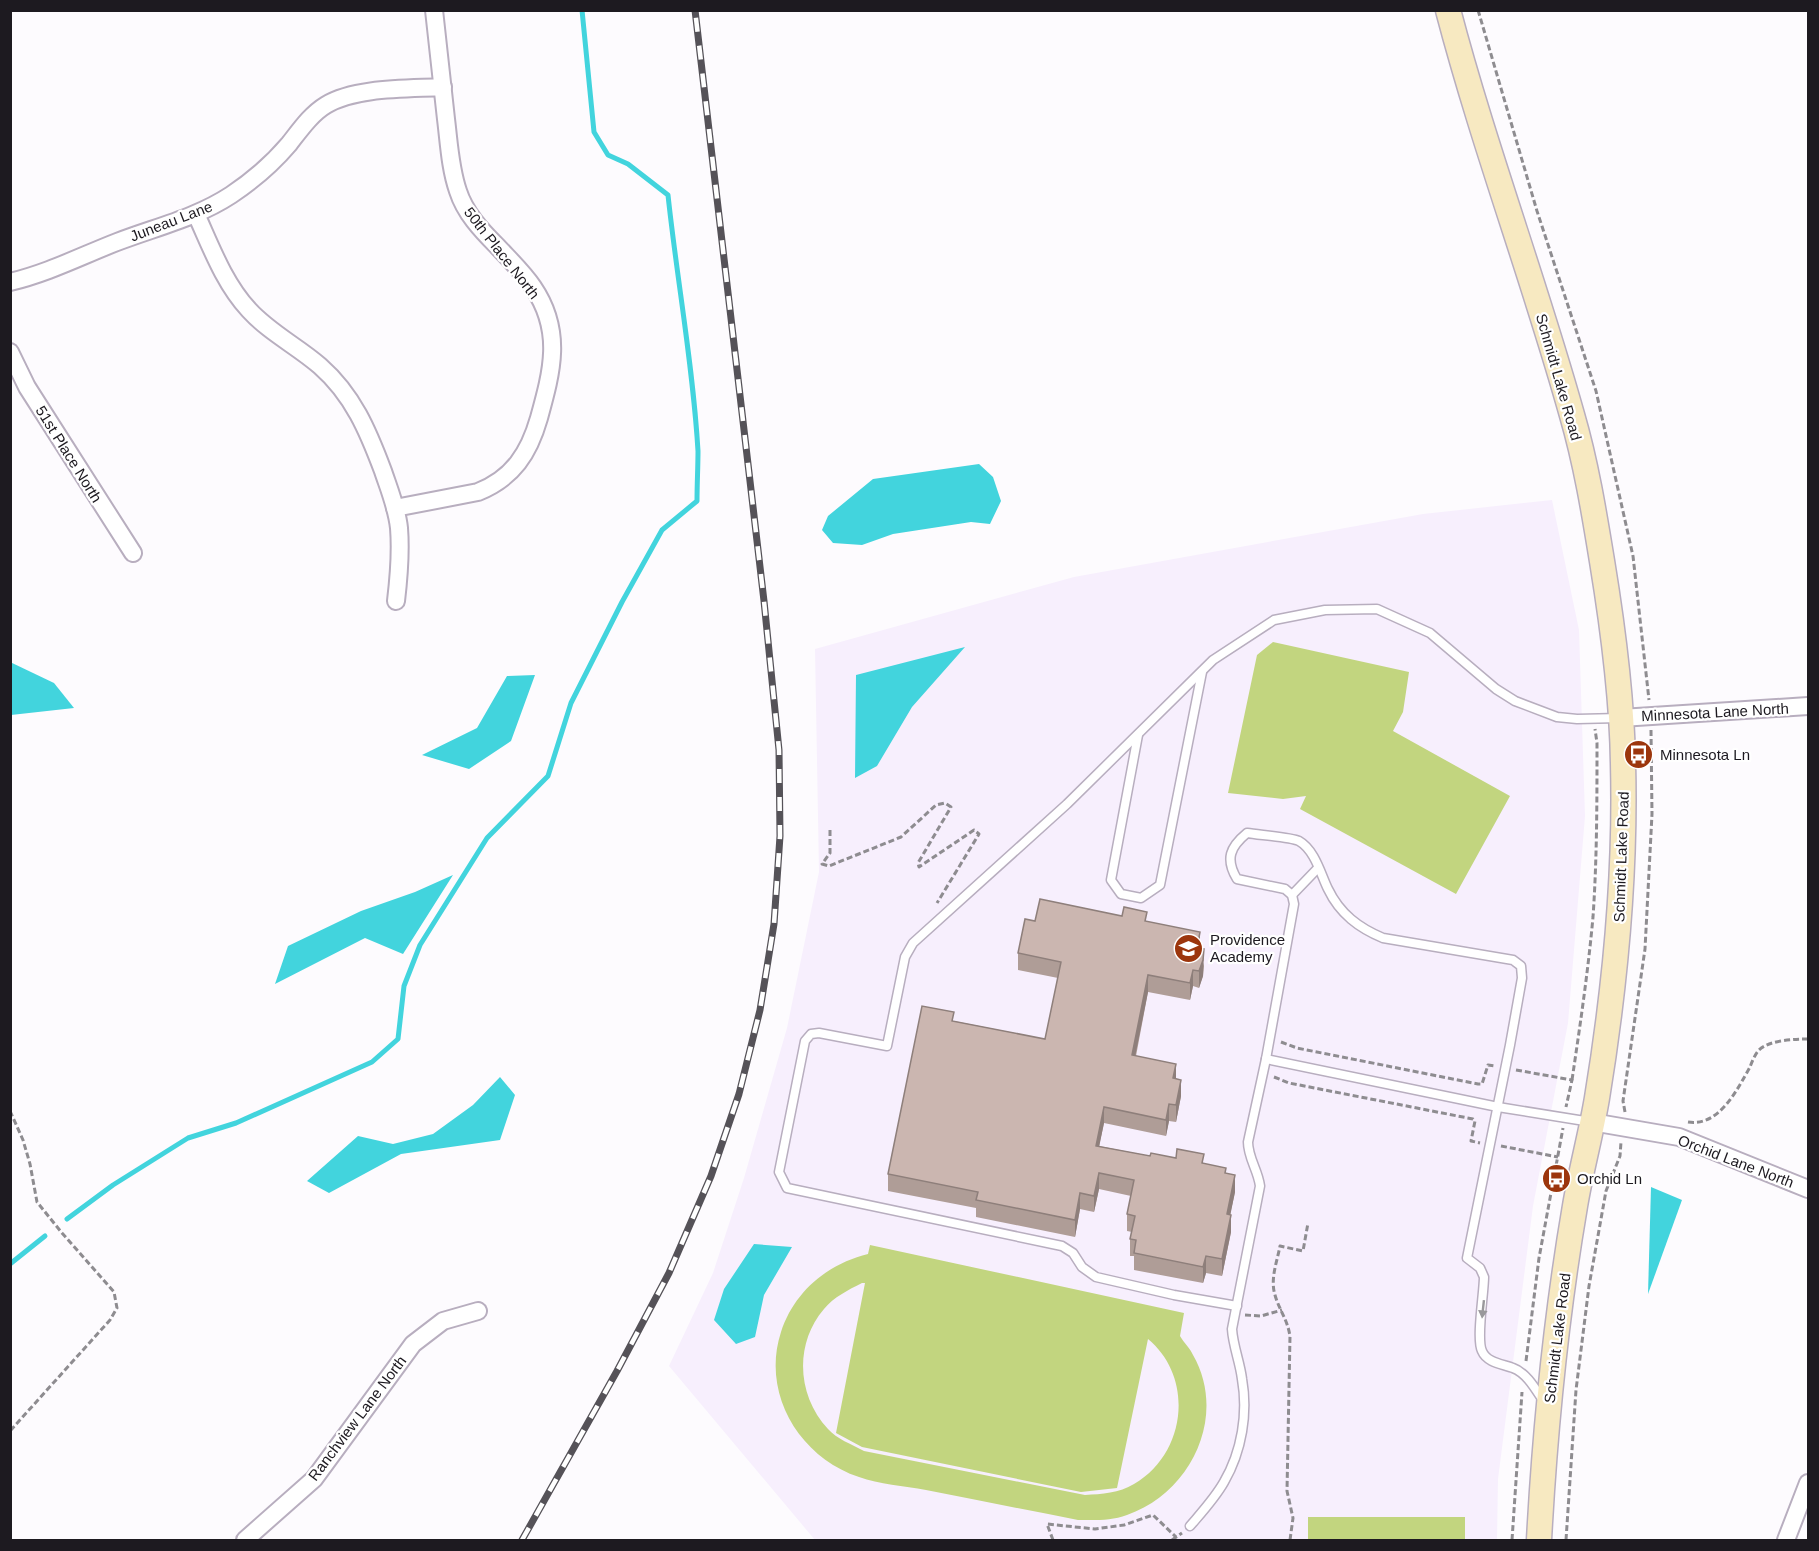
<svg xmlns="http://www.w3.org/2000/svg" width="1819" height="1551" font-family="Arial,sans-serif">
<rect width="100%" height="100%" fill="#fdfbfe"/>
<polygon fill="#f7effd" points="1552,500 1579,630 1585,816 1568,1023 1533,1206 1498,1479 1497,1540 815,1540 669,1366 713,1273 744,1178 787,1028 819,872 815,649 1074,577 1423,514"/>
<g fill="#c2d57f" fill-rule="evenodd">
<polygon points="1273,642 1409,672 1403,712 1393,731 1510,796 1456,894 1300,809 1306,796 1283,799 1228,793 1257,655"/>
<path d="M870,1245L1184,1313L1180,1336C1184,1343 1190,1348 1193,1355C1228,1416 1191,1493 1127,1515C1111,1521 1095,1520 1078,1520C1027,1510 976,1500 926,1490C904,1486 879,1484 859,1477C799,1457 761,1393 781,1332C794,1292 827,1264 868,1254ZM862,1283H865L836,1433L862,1447L1081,1492L1117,1488L1148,1339C1195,1378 1186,1454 1134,1484C1119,1493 1102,1494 1085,1495L864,1451C851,1444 837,1439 828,1429C797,1396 794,1344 824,1309C834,1297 848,1290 862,1283Z"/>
<rect x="1308" y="1517" width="157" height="23"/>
</g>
<g fill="#42d4dd">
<polygon points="979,464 993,477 1001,501 990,524 971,522 893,534 862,545 833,543 822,530 828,516 873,479"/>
<polygon points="965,647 912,707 877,766 855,778 856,675"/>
<polygon points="10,662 54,683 74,708 11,715"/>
<polygon points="535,675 511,741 469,769 422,755 477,728 507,676"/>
<polygon points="453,875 403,954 365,938 275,984 288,946 361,911 415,892"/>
<polygon points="500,1077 515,1095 500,1140 401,1154 329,1193 307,1181 358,1136 393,1144 433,1134 473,1105"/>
<polygon points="1651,1187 1682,1200 1648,1294"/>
<polygon points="754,1244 792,1247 764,1295 755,1337 736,1344 714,1320 724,1289"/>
</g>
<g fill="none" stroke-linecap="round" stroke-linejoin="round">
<g stroke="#42d4dd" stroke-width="5">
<path d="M67,1219L113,1185L188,1138L236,1123L372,1062L398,1039L404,986L420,945L487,838L548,776L571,703L622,602L662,530L697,501C697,484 698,467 698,451C693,365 677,280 668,195L628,164L608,155L594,132L582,10"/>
<polyline points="10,1264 45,1236"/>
</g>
<defs>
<g id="lane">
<polyline points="1138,735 1111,880 1121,894 1141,898 1160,885 1202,672"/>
<polyline points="1292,895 1318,868"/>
<polyline points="1266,1059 1498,1107 1591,1122"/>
<polyline points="1237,1306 1174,1295 1096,1277 1082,1267 1073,1253 1062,1246 787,1188 779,1172 805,1041 811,1034 819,1033 887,1046 905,957 913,943 1067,804 1213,660 1274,620 1325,610 1377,609 1430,633 1496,689 1515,701 1557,717 1577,719 1620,718"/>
<path d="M1190,1526C1202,1512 1215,1498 1224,1482C1242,1451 1248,1413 1242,1379C1240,1362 1233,1346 1232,1329L1260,1186C1258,1170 1248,1158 1248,1142L1266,1059L1294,904L1292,895L1285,889L1237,879C1225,859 1230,847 1247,833C1259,835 1290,837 1299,841C1315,850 1321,875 1328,889C1340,914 1359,928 1383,938L1513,960L1521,966L1522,978L1510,1045L1467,1258L1480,1268L1484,1277C1484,1293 1476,1339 1482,1351C1487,1363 1503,1364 1513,1368C1527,1373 1536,1390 1544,1402"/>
</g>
<g id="street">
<path d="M196,214C211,247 224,283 249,310C270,333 297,346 320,366C353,395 368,431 383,471C389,489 397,508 399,528C401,553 399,576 396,601"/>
<path d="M10,282C48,273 81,256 117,242C156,227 196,218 231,195C252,181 272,164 289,144C300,130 311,114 326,105C355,87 409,89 443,87"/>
<polyline points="10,352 27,387 133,553"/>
<path d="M395,508L478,492C513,478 529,453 539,418C552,371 563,331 533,287C523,272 509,259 497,246C481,230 465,213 458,191C450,168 449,143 446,119C442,83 438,47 434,10"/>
<polyline points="1621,718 1808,706"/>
<polyline points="1592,1122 1679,1137 1808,1189"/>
<polyline points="245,1540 314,1479 413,1344 443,1321 478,1311"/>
<polyline points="1786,1540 1808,1483"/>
</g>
<path id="secondary" d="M1448,10C1484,147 1534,279 1572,415C1586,463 1594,512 1602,561C1613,628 1622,695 1623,763C1626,875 1615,988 1597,1098C1591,1134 1581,1170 1575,1206C1556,1317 1545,1428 1539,1540"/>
</defs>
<use href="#lane" stroke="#b8aebf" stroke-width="11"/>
<use href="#street" stroke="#b8aebf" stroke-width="20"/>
<use href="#secondary" stroke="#b8aebf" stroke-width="27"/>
<g stroke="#8e8c90" stroke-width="3" stroke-dasharray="6 3" stroke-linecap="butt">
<polyline points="1478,10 1537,211 1596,391 1633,556 1649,700"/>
<polyline points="830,830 830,853 822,864 829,866 901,837 936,805 945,803 951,807 918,863 919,867 974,830 979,834 937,903"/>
<polyline points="1281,1042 1297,1048 1478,1084 1482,1084 1488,1065 1495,1066"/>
<polyline points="1516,1070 1572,1080 1566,1107"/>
<polyline points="1274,1077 1289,1083 1473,1119 1475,1121 1471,1141 1480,1143"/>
<path d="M1572,1080C1580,1026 1588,972 1593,917C1597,859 1597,801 1597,743L1595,729"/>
<polyline points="10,1111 23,1140 30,1164 37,1202 62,1233 114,1292 117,1308 110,1320 10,1431"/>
<polyline points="1625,1112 1623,1101 1645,949 1652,814 1651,730"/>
<path d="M1688,1122C1719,1127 1737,1090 1750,1067C1752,1062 1755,1054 1759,1050C1769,1040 1795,1039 1808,1039"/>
<polyline points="1501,1146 1558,1157"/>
<polyline points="1245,1315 1261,1316 1282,1310"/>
<polyline points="1526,1361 1539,1258 1563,1128"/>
<polyline points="1053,1540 1047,1524 1095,1529 1124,1525 1153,1515 1176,1537"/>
<polyline points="1172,1540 1182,1533"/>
<path d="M1290,1540L1293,1518L1287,1491L1290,1336C1287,1318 1279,1310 1275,1295C1270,1279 1277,1262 1280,1246L1303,1251L1308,1223"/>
<polyline points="1512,1540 1522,1392"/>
<polyline points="1566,1540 1576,1390 1589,1286 1606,1191 1620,1156 1621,1142"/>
</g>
<use href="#lane" stroke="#fff" stroke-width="8"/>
<use href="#street" stroke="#fff" stroke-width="16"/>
<use href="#secondary" stroke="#f7e9c1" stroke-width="24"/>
<defs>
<polyline id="rail" points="522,1540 617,1371 669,1273 711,1176 739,1094 760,1010 774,924 780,836 779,750 764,601 695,10"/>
</defs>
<use href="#rail" stroke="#555258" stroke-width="7"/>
<use href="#rail" stroke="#fff" stroke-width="4.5" stroke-dasharray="14" stroke-linecap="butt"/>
</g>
<polygon fill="#af9d97" points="1035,921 1147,922 1200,948 1204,966 1203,976 1199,988 1193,986 1190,1000 1148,992 1136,1056 1176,1079 1181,1096 1176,1122 1169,1121 1166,1136 1104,1123 1099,1146 1150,1156 1204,1163 1226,1174 1235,1192 1230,1215 1231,1232 1222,1276 1206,1273 1203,1283 1134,1270 1134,1256 1130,1256 1130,1239 1132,1232 1127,1231 1127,1214 1131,1196 1099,1189 1094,1212 1080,1209 1075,1237 976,1217 976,1208 888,1191 888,1174 954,1021 1045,1039 1058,978 1018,970 1018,953"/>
<g fill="#8e7f7b">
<polygon points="1200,932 1200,949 1197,948"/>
<polygon points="1204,949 1203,976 1199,988 1199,971"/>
<polygon points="1193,970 1193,986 1190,1000 1190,983"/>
<polygon points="1148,975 1148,992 1132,1072 1132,1055"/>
<polygon points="1176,1064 1176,1081 1173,1078"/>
<polygon points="1181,1080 1181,1096 1176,1122 1176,1105"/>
<polygon points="1169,1104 1169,1121 1166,1136 1166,1120"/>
<polygon points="1104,1107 1104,1123 1096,1162 1096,1146"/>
<polygon points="1099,1173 1099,1189 1094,1212 1094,1196"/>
<polygon points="1235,1175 1235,1192 1227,1231 1227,1214"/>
<polygon points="1080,1193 1080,1209 1075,1237 1075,1220"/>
<polygon points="1231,1215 1231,1232 1222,1276 1222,1259"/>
<polygon points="1206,1256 1206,1273 1203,1283 1203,1267"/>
</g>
<polygon fill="#cbb6b0" stroke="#8e7f7b" stroke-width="1.5" points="1040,899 1122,916 1124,907 1147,912 1145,921 1200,932 1197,948 1204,949 1203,960 1199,971 1193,970 1190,983 1148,975 1132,1055 1176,1064 1173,1078 1181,1080 1176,1105 1169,1104 1166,1120 1104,1107 1096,1146 1150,1156 1151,1153 1176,1158 1177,1149 1204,1154 1202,1163 1226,1168 1225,1173 1235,1175 1227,1214 1231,1215 1222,1259 1206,1256 1203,1267 1134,1253 1136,1240 1130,1239 1135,1216 1127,1214 1134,1180 1099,1173 1094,1196 1080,1193 1075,1220 976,1200 978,1192 888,1174 922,1006 954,1012 952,1021 1045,1039 1061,962 1018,953 1025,919 1035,921"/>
<defs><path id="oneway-solid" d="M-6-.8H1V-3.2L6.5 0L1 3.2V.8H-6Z" transform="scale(1.5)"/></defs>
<use fill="#99989b" href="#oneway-solid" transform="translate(1483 1309) rotate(96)"/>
<defs>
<symbol id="bus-disc" viewBox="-11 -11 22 22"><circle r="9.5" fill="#9c360d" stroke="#fff"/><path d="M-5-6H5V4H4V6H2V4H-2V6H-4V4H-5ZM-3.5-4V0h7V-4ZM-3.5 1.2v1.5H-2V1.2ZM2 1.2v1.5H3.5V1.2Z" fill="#fff"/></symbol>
<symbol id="school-disc" viewBox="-11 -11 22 22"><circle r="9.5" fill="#9c360d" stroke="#fff"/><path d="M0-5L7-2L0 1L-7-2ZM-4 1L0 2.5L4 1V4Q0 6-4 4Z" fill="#fff"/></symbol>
</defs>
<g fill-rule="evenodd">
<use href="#bus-disc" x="1622" y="738" width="33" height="33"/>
<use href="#school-disc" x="1172" y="932" width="33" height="33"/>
<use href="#bus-disc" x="1540" y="1162" width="33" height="33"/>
</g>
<g text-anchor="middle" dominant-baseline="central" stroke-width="4.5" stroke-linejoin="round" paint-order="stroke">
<g font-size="15" fill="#1d1a20" stroke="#fff">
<text transform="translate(171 221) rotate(-21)">Juneau Lane</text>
<text transform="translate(502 253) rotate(52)">50th Place North</text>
<text transform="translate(1559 377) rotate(74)">Schmidt Lake Road</text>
<text transform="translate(69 454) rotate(58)">51st Place North</text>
<text transform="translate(1715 712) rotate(-3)">Minnesota Lane North</text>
<text transform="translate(1621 857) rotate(-88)">Schmidt Lake Road</text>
<text transform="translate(1736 1161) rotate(21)">Orchid Lane North</text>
<text transform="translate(1557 1338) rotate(-83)">Schmidt Lake Road</text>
<text transform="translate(357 1418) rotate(-53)">Ranchview Lane North</text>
</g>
<g font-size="15" fill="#1d1a20" stroke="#fff" text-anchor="start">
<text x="1660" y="754">Minnesota Ln</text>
<text x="1210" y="939">Providence<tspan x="1210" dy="17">Academy</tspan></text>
<text x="1577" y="1178">Orchid Ln</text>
</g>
</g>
<rect width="1819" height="1551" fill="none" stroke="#1d1a20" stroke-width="24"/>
</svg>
